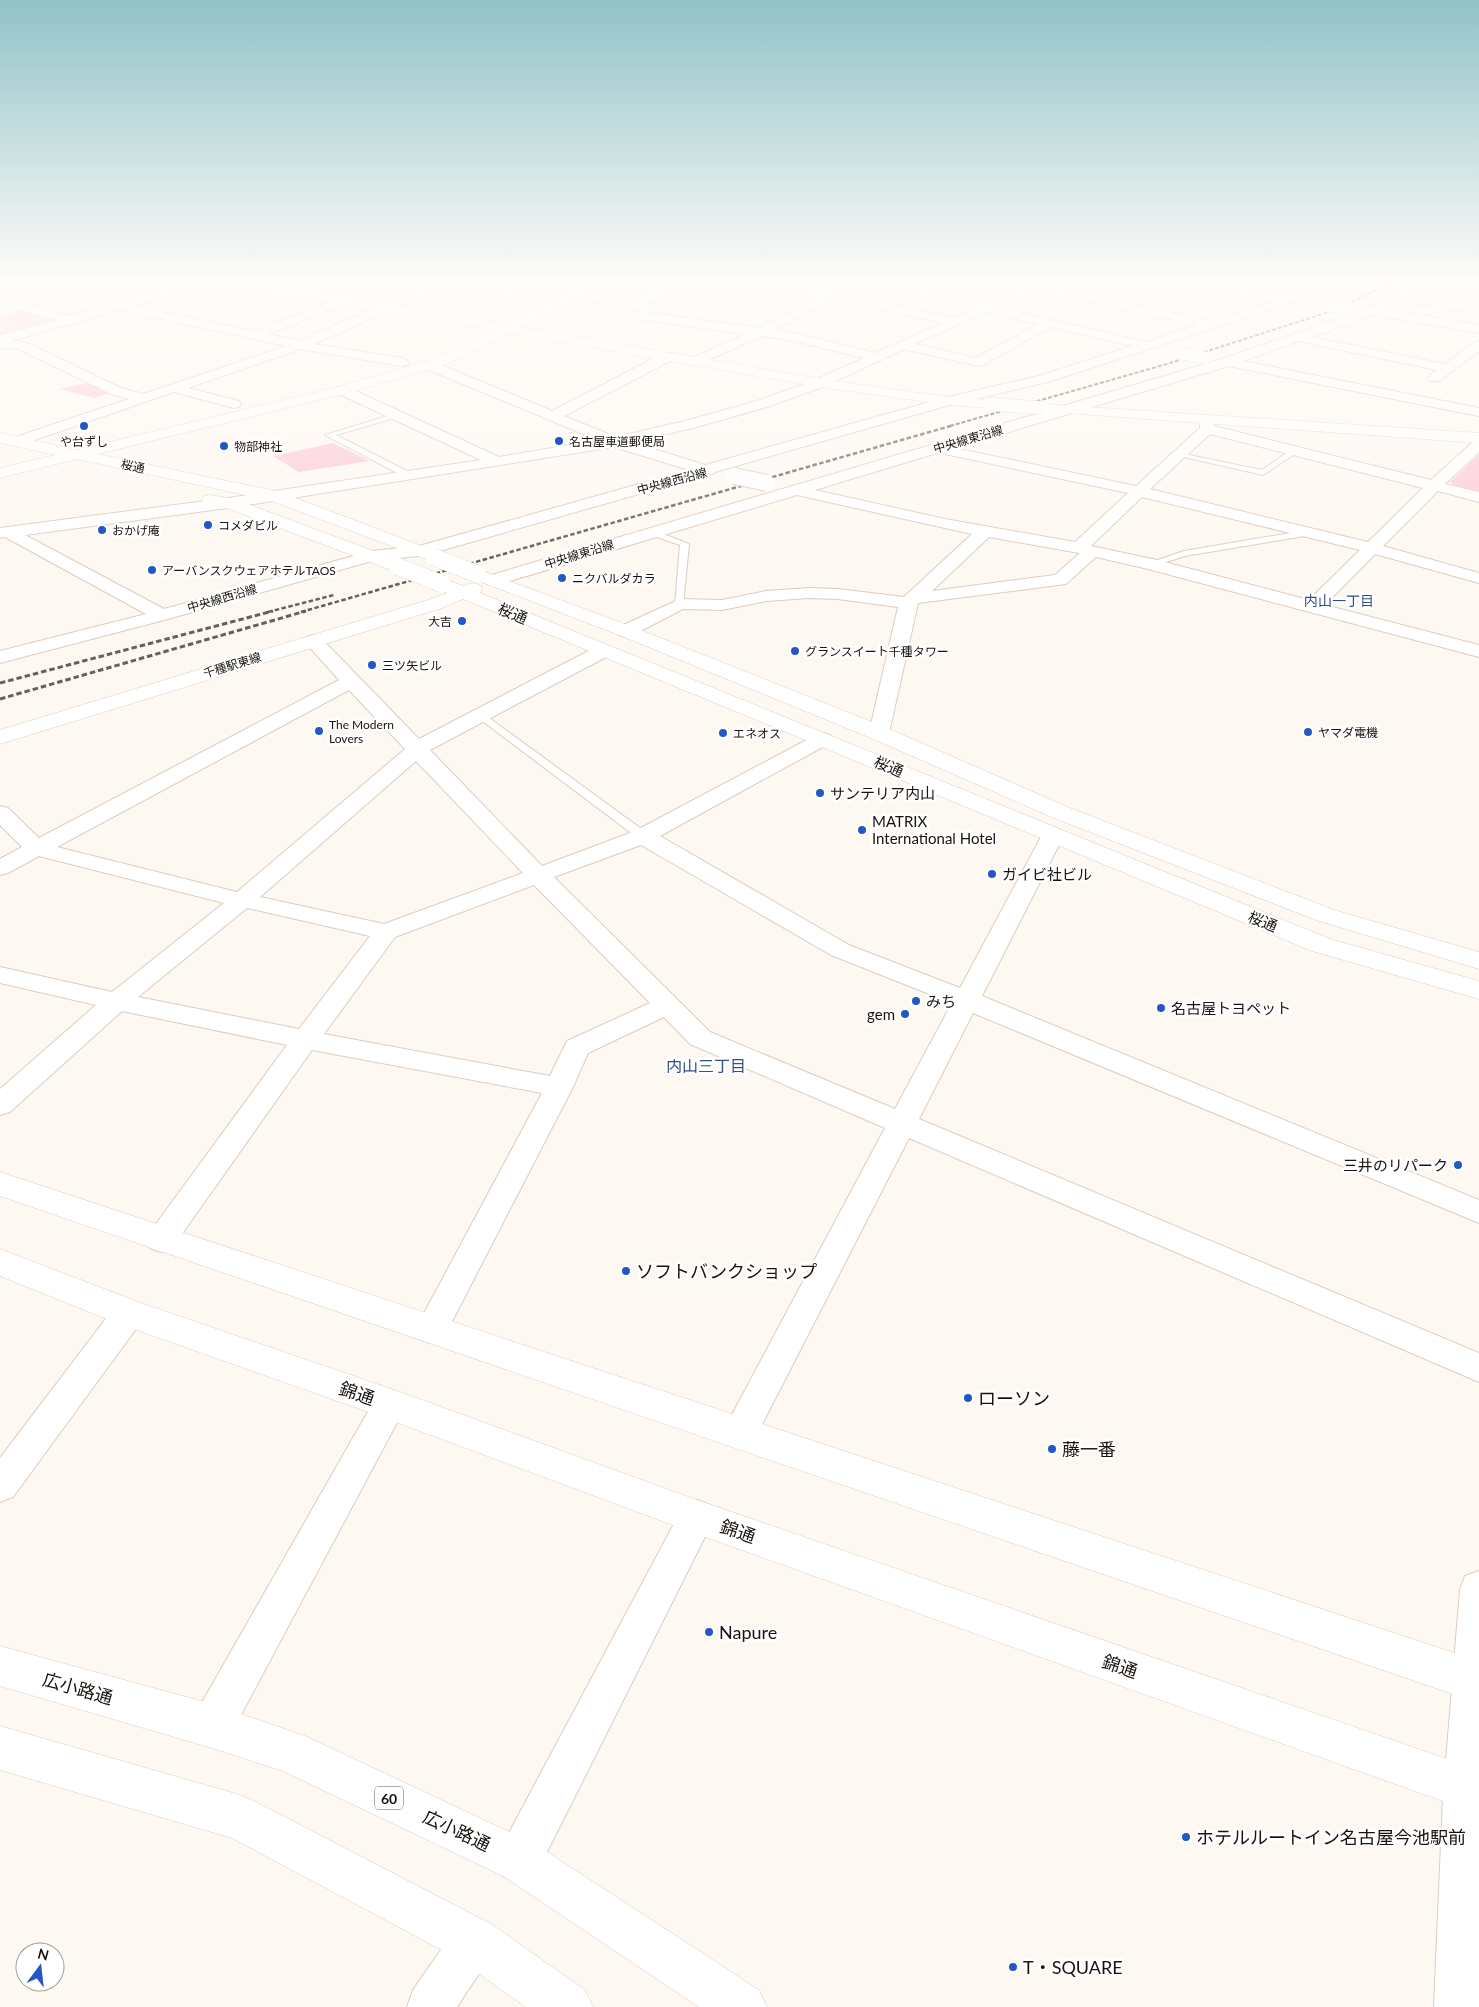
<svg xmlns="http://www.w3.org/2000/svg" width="1479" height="2007" font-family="Lato,'Noto Sans JP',sans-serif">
<rect width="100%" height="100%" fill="#fef8f2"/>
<g fill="#fdcad7">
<polygon points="23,310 60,320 0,337 0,316"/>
<polygon points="89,382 113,392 95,398 60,389"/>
<polygon points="333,443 370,461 299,472 273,456"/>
<polygon points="1479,454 1479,491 1454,485 1450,482"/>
</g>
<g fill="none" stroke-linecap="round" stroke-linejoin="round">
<defs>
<g id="lane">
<polygon points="394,414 401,416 336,435 411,473 411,477 405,477 325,435"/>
<polygon points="1292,449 1299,451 1263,475 1175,455 1179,453 1262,470"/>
<polygon points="651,529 689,544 683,606 677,606 675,604 680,545 648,534 647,532"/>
<polygon points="1308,530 1311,531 1311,535 1185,556 1151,567 1146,564 1184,551"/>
<polygon points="481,712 647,833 649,836 647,839 639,839 477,717 476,715 477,713"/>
</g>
<g id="street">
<path d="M201,279H219L217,281L133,306L254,331L338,299H346L348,301L346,303L268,334L299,341L442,279H457L455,281L314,344L402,358L409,362L407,365L402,366L301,349L188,388L239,401L241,404L239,407L234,408L174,392L23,444H13L11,441L13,438L129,399L111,394L19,349L0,348V336L56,320L0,305V297L69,316ZM119,310L286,346L143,394L121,388L25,342L11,341Z"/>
<path d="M674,279H689L646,303L656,304L658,307L650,313L759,328L820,297L717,282L711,279H741L835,291L840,293L953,318L973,309L859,281L857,279H877L984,304L1039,279H1054L1044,285L1211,321L1272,302L1170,282L1164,279H1188L1285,297L1327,279H1342L1290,303L1048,382L953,404L715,472L713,474L705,475L426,555L372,561L168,619L0,663V651L146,614L5,537L0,538V528L228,498L481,460L337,393L335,390L337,387H347L499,457L598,440L424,368L422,365L424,362H434L552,411L664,353H674L675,356L674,359L564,416L616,437L685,421L757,401L815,380L864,358L794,341L762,336L697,365L692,364L691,361L692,358L746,334L638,319L632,315L640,309L572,298L566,295L572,292L632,300ZM1034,290L1197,325L1146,342L996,307ZM834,299L943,323L875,353L794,333L774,330ZM986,312L1038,324L976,358L915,344ZM1051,327L1132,346L1039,376L944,398L705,465L632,442L693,428L767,407L825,386L904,349L978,366L983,365ZM614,447L689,470L419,546L371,551L164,609L25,535L228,508Z"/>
<path d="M1425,279H1440L1385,309L1479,325V333L1374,315L1311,337L1445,364L1475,342L1479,341V351L1439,381H1429L1427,378L1437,370L1298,341L1243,361L1479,408V416L1229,366L955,448L1136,486L1200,428V419L1202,416H1212L1214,426L1431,480L1474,441L1479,440V452L1445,484L1479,492V502L1438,491L1383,546L1479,573V583L1375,554L1325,605L1479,645V657L1148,569L1096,557L1066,584L918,603L889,733L886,737L879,739L872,737L869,733L898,607L838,599L809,598L766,601L722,610L683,609L633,635L626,637L619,635L617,631L619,627L680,599L722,600L766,591L809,588L838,589L904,597L972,534L797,495L500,584L494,585L488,584L485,580L488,576L1222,359L1363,310L1365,307H1372ZM1210,434L1423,488L1368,542L1150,489ZM937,453H940L1128,493L1075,542L945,519L815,490ZM1142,497L1360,550L1309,600L1157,560L1091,546ZM989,537L1079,553H1080L1055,575L932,591Z"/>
<polygon points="1479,298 1479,306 1418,315 1412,311 1418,307"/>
<path d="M313,635L320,637L419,739L596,647L603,645L610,647L612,651L610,655L430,750L542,866L635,831L816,735L823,733L830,735L833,739L830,743L660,836L849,945L960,988L1042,835L1045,830L1053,828L1061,830L1064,835L982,996L1479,1200V1223L973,1013L919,1119L1479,1353V1382L909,1138L752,1444L740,1448L728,1444L722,1433L728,1422L885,1128L690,1044L664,1017L588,1053L573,1087L443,1339L431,1343L419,1339L415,1330L542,1093L312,1050L172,1248L161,1252L150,1248L145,1240L150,1232L287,1045L122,1011L10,1112L0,1115V1089L96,1005L0,983V967L112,992L224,903L39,856L8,873L0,875V859L22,847L0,825V806L8,808L39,838L339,680L304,641L306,637ZM349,690L405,749L237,892L57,847ZM416,761L523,873L384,924L260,897ZM641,845L831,955L952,1003L895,1109L710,1032L554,877ZM534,885L650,1003L567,1041L550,1076L324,1034L395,937ZM247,908L370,936L299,1029L138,997Z"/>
<polygon points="129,1300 141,1304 145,1313 141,1322 13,1497 0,1502 0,1458 117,1304"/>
<polygon points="390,1389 402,1394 407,1404 227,1741 212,1747 197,1741 191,1726 197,1711 378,1394"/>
<polygon points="697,1500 710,1505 715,1517 535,1876 519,1882 503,1876 497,1860 503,1844 684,1505"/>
<polygon points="1479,1571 1479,2007 1434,2007 1443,1798 1460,1589 1465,1576"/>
<polygon points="474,1918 490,1925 497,1941 490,1957 457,2007 407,2007 413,1990 458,1925"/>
</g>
<g id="secondary">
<polygon points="216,279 242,279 506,325 594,279 609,279 521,327 820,379 949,397 989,400 994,401 996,404 994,407 989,408 949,405 820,387 510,333 470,354 434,368 347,393 98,454 280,492 440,553 443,557 440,561 434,562 269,500 77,459 0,478 0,468 56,455 0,443 0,433 77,450 338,387 424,362 460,348 495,330 222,283"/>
<polygon points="1043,404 1479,433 1479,443 1038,411 1036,408 1038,405"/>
<polygon points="210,495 234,499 403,562 406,566 403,570 397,571 391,570 224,507 204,504 202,500 204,496"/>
<polygon points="477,569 633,627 887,728 1070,808 1334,910 1479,952 1479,969 1316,920 1054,818 871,738 619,635 471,578 468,574 471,570"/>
<polygon points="442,578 463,586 473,583 480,585 482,589 480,593 1330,939 1479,981 1479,999 1312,951 815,744 463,599 442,608 0,744 0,730 428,600 447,593 435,588 433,584 435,580"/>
<polygon points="0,1172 1479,1661 1479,1703 0,1196"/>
<polygon points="0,1249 141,1303 403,1393 697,1500 1479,1770 1479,1814 697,1534 377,1415 117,1323 0,1276"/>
</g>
<g id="primary">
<polygon points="0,1646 212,1704 305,1736 535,1844 759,1990 767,2007 699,2007 503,1876 283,1771 212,1748 0,1686"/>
<polygon points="0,1726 240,1795 256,1802 491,1924 585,1990 593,2007 526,2007 457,1958 232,1838 0,1770"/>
</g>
</defs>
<use href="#lane" stroke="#dccdbf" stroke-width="2"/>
<use href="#street" stroke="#dccdbf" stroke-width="2"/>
<use href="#secondary" stroke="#dccdbf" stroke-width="1"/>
<use href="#primary" stroke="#dccdbf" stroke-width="1"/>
<use href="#lane" fill="#fff" fill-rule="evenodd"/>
<use href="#street" fill="#fff" fill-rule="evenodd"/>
<use href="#secondary" fill="#fff" fill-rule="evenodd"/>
<use href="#primary" fill="#fff" fill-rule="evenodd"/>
<polyline stroke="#66605b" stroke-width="2" stroke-dasharray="4 2" stroke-linecap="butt" points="950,426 1167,364 1335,310 1400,279"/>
<g stroke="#66605b" stroke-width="2.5" stroke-dasharray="4.5 2.5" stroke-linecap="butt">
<polyline points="268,612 334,595"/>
<polyline points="301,612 954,425"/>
</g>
<g stroke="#66605b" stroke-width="3" stroke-dasharray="5.5 3" stroke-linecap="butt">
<polyline points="0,683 273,611"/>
<polyline points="0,699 306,611"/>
</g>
<defs>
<g id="street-bridge-far1">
<polyline points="1321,305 1348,308"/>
<polyline points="1179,353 1205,358"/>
</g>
<polyline id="street-bridge" points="734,476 767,483"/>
<polyline id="secondary-bridge-far1" points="989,404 1043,408"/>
<g id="secondary-bridge">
<polyline points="434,557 477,574"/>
<polyline points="397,566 442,584"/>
</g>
</defs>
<use href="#street-bridge-far1" stroke="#dccdbf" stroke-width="13" stroke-linecap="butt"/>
<use href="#street-bridge" stroke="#dccdbf" stroke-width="18" stroke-linecap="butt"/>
<use href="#secondary-bridge-far1" stroke="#dccdbf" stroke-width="14" stroke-linecap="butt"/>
<use href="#secondary-bridge" stroke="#dccdbf" stroke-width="18" stroke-linecap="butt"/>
<use href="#street-bridge-far1" stroke="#fff" stroke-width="12"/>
<use href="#street-bridge" stroke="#fff" stroke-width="16"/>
<use href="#secondary-bridge-far1" stroke="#fff" stroke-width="13"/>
<use href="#secondary-bridge" stroke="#fff" stroke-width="17"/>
</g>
<linearGradient id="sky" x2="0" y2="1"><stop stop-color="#91c2c8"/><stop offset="0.5" stop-color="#fffcf9"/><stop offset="1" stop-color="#fffcf9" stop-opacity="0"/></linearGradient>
<rect width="1479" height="560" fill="url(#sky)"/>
<g fill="#2457c5" stroke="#fff" stroke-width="2">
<circle cx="84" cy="426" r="5"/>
<circle cx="559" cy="441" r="5"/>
<circle cx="224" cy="446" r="5"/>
<circle cx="208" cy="525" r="5"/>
<circle cx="102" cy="530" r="5"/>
<circle cx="152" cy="570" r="5"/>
<circle cx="562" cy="578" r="5"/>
<circle cx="462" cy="621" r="5"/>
<circle cx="795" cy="651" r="5"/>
<circle cx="372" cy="665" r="5"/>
<circle cx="319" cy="731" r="5"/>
<circle cx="1308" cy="732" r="5"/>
<circle cx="723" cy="733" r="5"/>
<circle cx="820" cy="793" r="5"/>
<circle cx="862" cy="830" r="5"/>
<circle cx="992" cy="874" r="5"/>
<circle cx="916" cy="1001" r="5"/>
<circle cx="1161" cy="1008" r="5"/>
<circle cx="905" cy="1014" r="5"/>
<circle cx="1458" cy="1165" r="5"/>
<circle cx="626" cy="1271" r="5"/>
<circle cx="968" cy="1398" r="5"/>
<circle cx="1052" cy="1449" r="5"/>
<circle cx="709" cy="1632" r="5"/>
<circle cx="1186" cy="1837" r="5"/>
<circle cx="1013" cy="1967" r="5"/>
</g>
<g text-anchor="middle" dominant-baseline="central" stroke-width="5" stroke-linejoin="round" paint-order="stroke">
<g font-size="12" fill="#18130e" stroke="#fff">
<text transform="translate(968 439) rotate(-16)">中央線東沿線</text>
<text transform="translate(133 466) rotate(12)">桜通</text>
<text transform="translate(672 481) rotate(-15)">中央線西沿線</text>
<text transform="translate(579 554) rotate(-17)">中央線東沿線</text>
<text transform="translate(222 598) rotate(-16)">中央線西沿線</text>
<text transform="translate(232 665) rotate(-17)">千種駅東線</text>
</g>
<g font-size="12" fill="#18130e" stroke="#fff" text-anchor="start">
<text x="84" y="441" text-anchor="middle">や台ずし</text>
<text x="569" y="441">名古屋車道郵便局</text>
<text x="234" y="446">物部神社</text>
<text x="218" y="525">コメダビル</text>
<text x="112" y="530">おかげ庵</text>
<text x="162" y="570">アーバンスクウェアホテルTAOS</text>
<text x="572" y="578">ニクバルダカラ</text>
<text x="452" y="621" text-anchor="end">大吉</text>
<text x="805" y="651">グランスイート千種タワー</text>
<text x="382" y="665">三ツ矢ビル</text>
<text x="329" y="724">The Modern<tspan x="329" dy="14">Lovers</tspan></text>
<text x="1318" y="732">ヤマダ電機</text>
<text x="733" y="733">エネオス</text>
</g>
<g font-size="14" fill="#334f88" stroke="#fff">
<text x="1339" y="600">内山一丁目</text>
</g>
<rect fill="#fff" stroke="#5d5a56" stroke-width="1" x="375" y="1786.5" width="28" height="23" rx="4"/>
<g font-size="14" font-weight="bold" fill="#18130e">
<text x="389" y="1798">60</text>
</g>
<g font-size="15" fill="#18130e" stroke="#fff">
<text transform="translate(513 613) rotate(23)">桜通</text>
<text transform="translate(889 766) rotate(23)">桜通</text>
<text transform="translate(1263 921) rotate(22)">桜通</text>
</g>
<g font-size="15" fill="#18130e" stroke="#fff" text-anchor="start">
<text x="830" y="793">サンテリア内山</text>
<text x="872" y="821">MATRIX<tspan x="872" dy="17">International Hotel</tspan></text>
<text x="1002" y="874">ガイビ社ビル</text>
<text x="926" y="1001">みち</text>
<text x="1171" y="1008">名古屋トヨペット</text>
<text x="895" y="1014" text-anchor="end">gem</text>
<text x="1448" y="1165" text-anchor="end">三井のリパーク</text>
</g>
<g font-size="16" fill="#334f88" stroke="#fff">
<text x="706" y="1065">内山三丁目</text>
</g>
<g font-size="18" fill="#18130e" stroke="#fff" text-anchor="start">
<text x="636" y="1271">ソフトバンクショップ</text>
<text x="978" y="1398">ローソン</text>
<text x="1062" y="1449">藤一番</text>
<text x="719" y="1632">Napure</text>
<text x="1196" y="1837">ホテルルートイン名古屋今池駅前</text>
<text x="1023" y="1967">T・SQUARE</text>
</g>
<g font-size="18" fill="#18130e" stroke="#fff">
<text transform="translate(357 1393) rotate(19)">錦通</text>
<text transform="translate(738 1531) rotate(19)">錦通</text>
<text transform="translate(1120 1666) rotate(19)">錦通</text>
<text transform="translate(78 1688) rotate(16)">広小路通</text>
<text transform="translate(457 1830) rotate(25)">広小路通</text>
</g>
</g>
<g transform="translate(40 1967) rotate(15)"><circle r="24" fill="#ffffff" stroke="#a3a19f"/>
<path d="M0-4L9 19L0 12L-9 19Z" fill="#2457c5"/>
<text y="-8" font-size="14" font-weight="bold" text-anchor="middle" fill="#18130e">N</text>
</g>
</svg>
